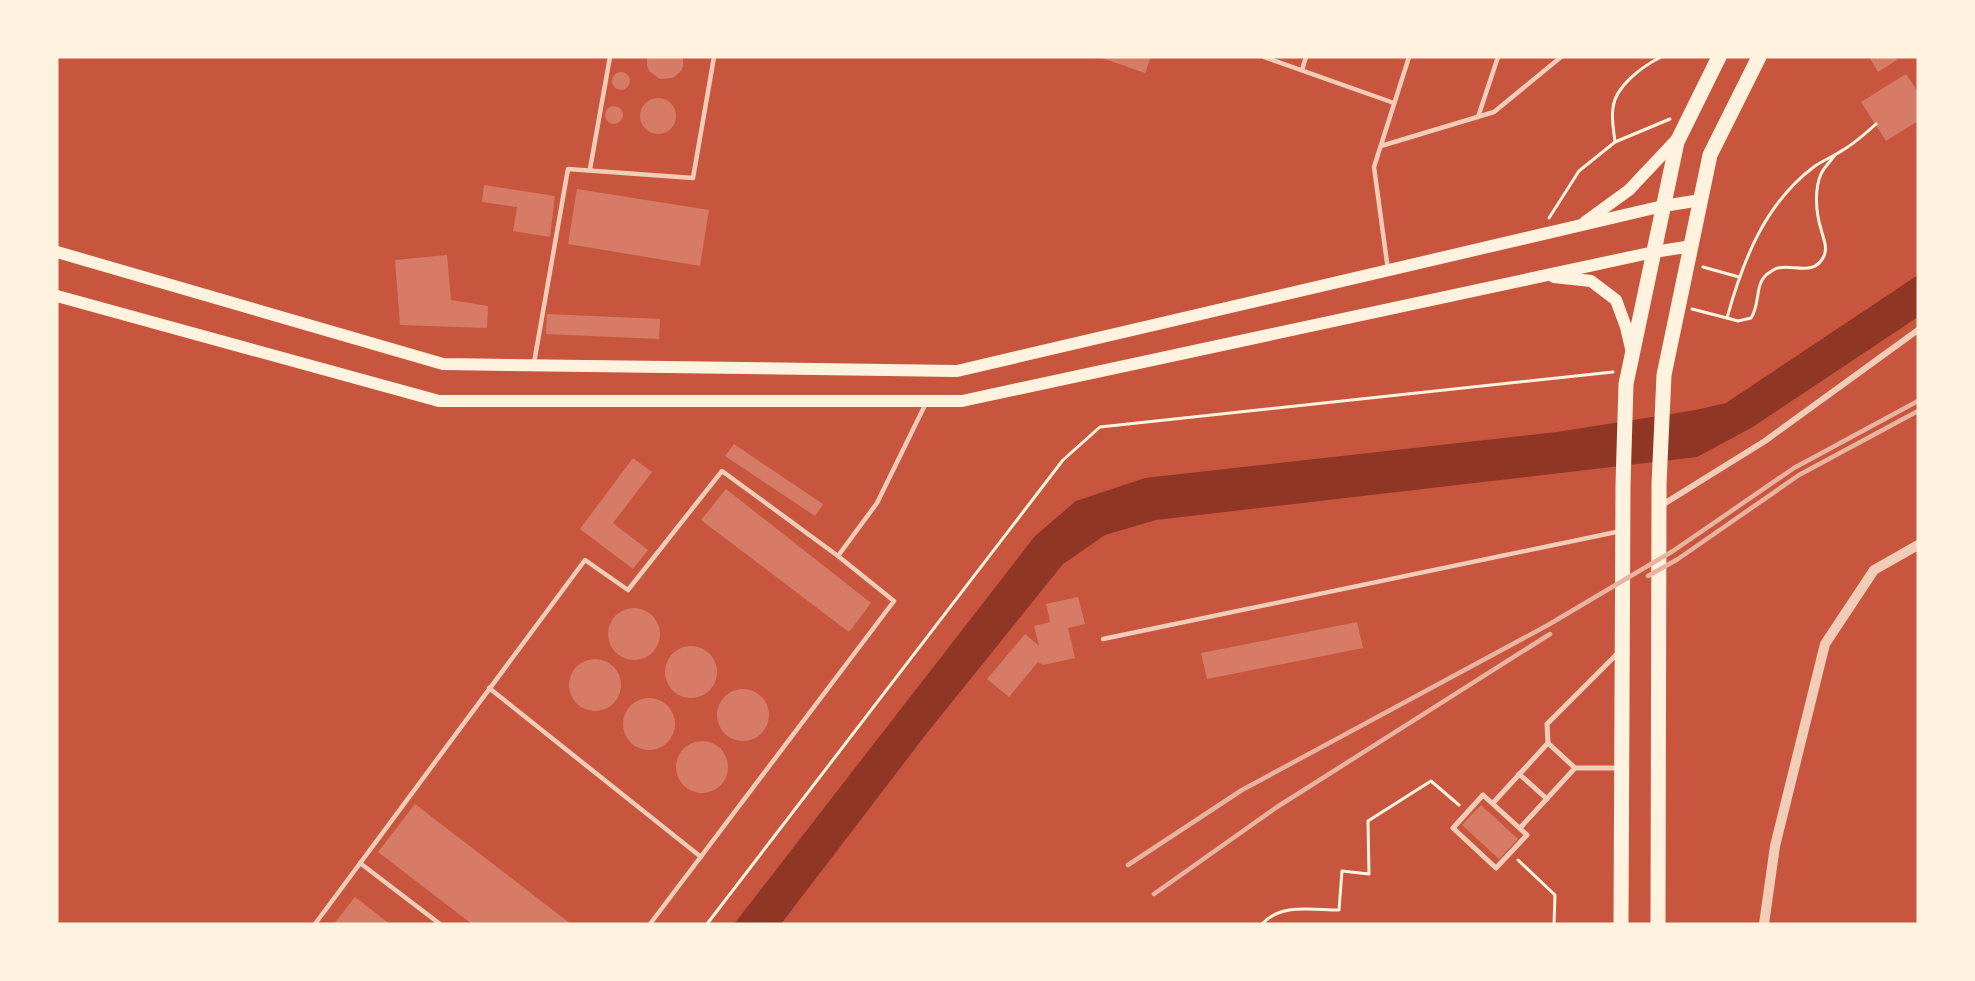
<svg xmlns="http://www.w3.org/2000/svg" width="1975" height="981" font-family="Figtree,sans-serif">
<rect width="100%" height="100%" fill="#c8553d"/>
<polygon fill="#8f3625" points="1918,275 1918,317 1751,428 1697,457 1156,520 1105,535 1063,564 927,733 781,924 734,924 1035,536 1076,501 1145,478 1557,432 1696,410 1726,403"/>
<g fill="#d67c66">
<polygon points="647,57 683,57 683,66 681,71 673,78 660,79 650,72 647,66"/>
<polygon points="1099,57 1151,57 1145,73"/>
<polygon points="1869,57 1895,57 1897,60 1878,72"/>
<circle cx="621" cy="81" r="9"/>
<polygon points="1906,74 1918,92 1918,121 1886,141 1861,102"/>
<circle cx="658" cy="116" r="18"/>
<circle cx="614" cy="115" r="9"/>
<polygon points="484,185 555,196 550,237 513,231 517,207 482,202"/>
<polygon points="577,189 709,210 700,266 568,244"/>
<polygon points="447,255 451,300 488,306 487,328 400,325 395,260"/>
<polygon points="547,314 660,319 659,339 546,334"/>
<polygon points="734,444 823,504 815,516 725,456"/>
<polygon points="633,458 652,472 613,523 648,550 633,569 580,529"/>
<polygon points="726,489 871,603 849,632 701,520"/>
<polygon points="1078,597 1085,624 1068,628 1075,658 1043,665 1038,662 1009,697 987,679 1025,634 1039,646 1034,626 1050,622 1046,604"/>
<circle cx="634" cy="634" r="26"/>
<polygon points="1357,622 1363,648 1207,679 1201,653"/>
<circle cx="691" cy="672" r="26"/>
<circle cx="595" cy="685" r="26"/>
<circle cx="743" cy="715" r="26"/>
<circle cx="649" cy="724" r="26"/>
<circle cx="702" cy="767" r="26"/>
<polygon points="415,804 571,924 472,924 378,852"/>
<polygon points="1481,805 1518,839 1499,859 1462,825"/>
<polygon points="355,897 390,924 334,924"/>
</g>
<g fill="none" stroke-linecap="round" stroke-linejoin="round">
<g stroke="#fff3e0" stroke-width="3">
<path d="M1615,142C1614,131 1611,119 1613,108C1615,86 1643,66 1661,57"/>
<polyline points="1549,218 1579,171 1615,142 1670,119"/>
<polyline points="1703,267 1739,277"/>
<path d="M1692,309L1727,318C1743,260 1765,203 1815,166C1824,160 1834,156 1843,150C1855,143 1865,134 1876,124"/>
<path d="M1727,318L1738,321L1751,318C1760,305 1755,285 1766,275C1769,273 1775,268 1778,268C1794,264 1814,277 1824,256C1828,247 1823,238 1821,229C1816,213 1814,190 1821,174C1824,167 1831,161 1835,155"/>
<polyline points="1518,860 1555,895 1554,924"/>
<polyline points="707,924 1063,460 1100,427 1613,372"/>
<path d="M1262,924C1281,903 1312,910 1339,910L1342,871L1369,874L1368,821L1431,781L1459,805"/>
</g>
<g stroke="#f1ccb7" stroke-width="4.5">
<polyline points="1264,57 1394,103"/>
<polyline points="1302,70 1306,57"/>
<polyline points="1478,117 1498,57"/>
<polyline points="1381,146 1494,112 1561,57"/>
<polyline points="590,169 610,57"/>
<polyline points="1388,270 1374,167 1409,57"/>
<polyline points="534,363 568,169 693,178 714,57"/>
<polyline points="838,556 877,503 926,403"/>
<polyline points="1103,639 1621,531"/>
<polyline points="489,688 701,857"/>
<polyline points="360,863 440,924"/>
<polyline points="315,924 585,560 628,590 722,471 838,556 894,601 650,924"/>
</g>
<g stroke="#f1ccb7" stroke-width="5">
<polyline points="1620,651 1547,724 1548,743 1575,768 1620,768"/>
<polyline points="1519,774 1547,799"/>
<polygon points="1483,795 1527,835 1496,868 1453,828"/>
<polyline points="1493,803 1548,743"/>
<polyline points="1520,828 1575,768"/>
</g>
<polyline stroke="#f1ccb7" stroke-width="6" points="1662,505 1765,441 1918,330"/>
<polyline stroke="#f1ccb7" stroke-width="10" points="1764,924 1775,846 1825,644 1874,570 1918,545"/>
<g stroke="#fff3e0" stroke-width="12">
<polyline points="1585,222 1629,190 1678,138"/>
<polyline points="57,252 443,364 957,371 1663,206 1701,200"/>
<polyline points="1554,277 1591,281 1616,300 1626,327 1632,353"/>
<polyline points="57,296 439,401 962,401 1654,252 1692,246"/>
</g>
<g stroke="#fff3e0" stroke-width="15">
<polyline points="1621,924 1623,485 1626,384 1677,142 1719,57"/>
<polyline points="1658,924 1659,484 1664,375 1710,155 1759,57"/>
</g>
<g stroke="#e9b49f" stroke-width="4.5">
<polyline points="1648,576 1678,559 1799,475 1918,411"/>
<polyline points="1128,865 1242,790 1548,625 1673,551 1794,468 1918,401"/>
<polyline points="1154,894 1277,807 1550,634"/>
</g>
</g>
<rect width="1975" height="981" fill="none" stroke="#fff3e0" stroke-width="117"/>
</svg>
